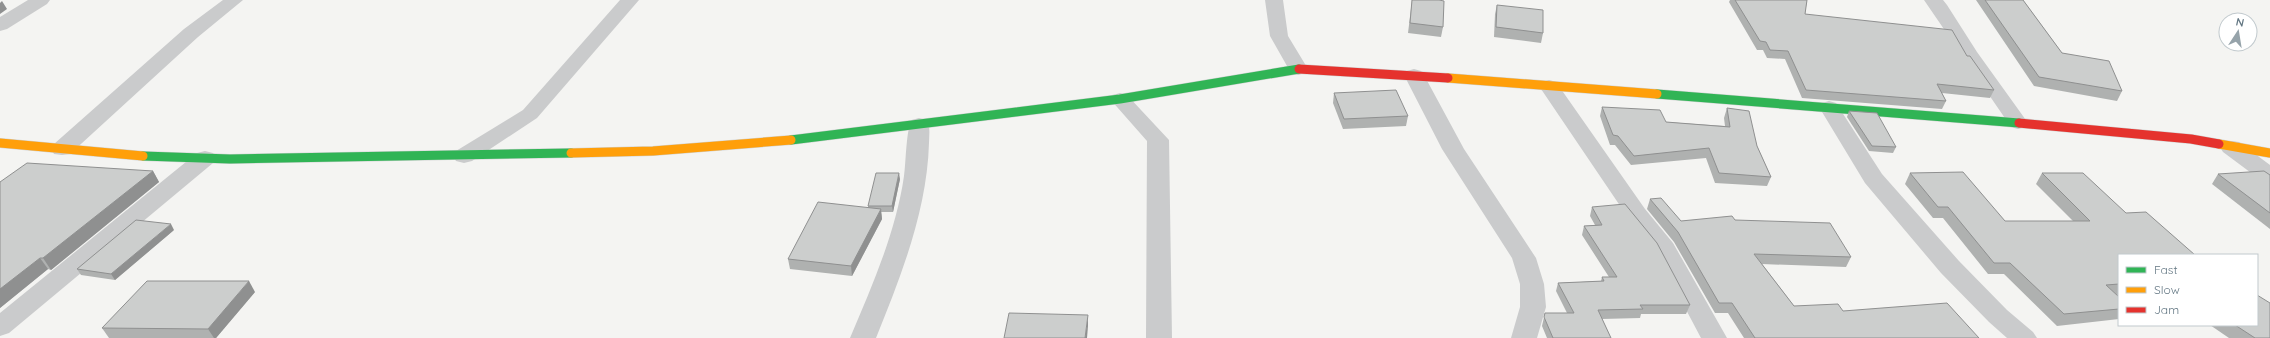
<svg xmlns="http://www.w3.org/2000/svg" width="2270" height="338" font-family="Quicksand,sans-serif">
<rect width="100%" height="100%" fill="#f4f4f2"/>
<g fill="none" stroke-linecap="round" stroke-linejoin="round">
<defs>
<g id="fast">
<polyline points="1657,94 2019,123"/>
<polyline points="791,140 1120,99 1299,69"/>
<polyline points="143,156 230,159 571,153"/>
</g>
<g id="slow">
<polyline points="1448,78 1657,94"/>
<polyline points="0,143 143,156"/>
<polyline points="2219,144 2270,153"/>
<polyline points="571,153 653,151 791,140"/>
</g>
<g id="jam">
<polyline points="1299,69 1448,78"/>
<polyline points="2019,123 2191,139 2219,144"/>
</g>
</defs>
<use href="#fast" stroke="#d0d2d2" stroke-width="10"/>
<use href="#slow" stroke="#d0d2d2" stroke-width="10"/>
<use href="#jam" stroke="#d0d2d2" stroke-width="10"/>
<g fill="#cacbcc" fill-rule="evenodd">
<polygon points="28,0 50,0 47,4 7,29 0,31 0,17"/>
<polygon points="223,0 243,0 198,37 70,154 62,155 54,154 51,149 54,144 184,29"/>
<polygon points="620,0 639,0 537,118 472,161 464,163 456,161 453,156 456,151 523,110"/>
<polygon points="1265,0 1283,0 1288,36 1308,69 1305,73 1298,75 1291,73 1270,36"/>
<polygon points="1924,0 1943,0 1947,5 1977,52 2028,123 2025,127 2018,129 2011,127"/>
<polygon points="1414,69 1421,71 1424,75 1464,149 1536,258 1544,284 1546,307 1537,338 1511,338 1520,307 1520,284 1512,258 1442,149 1404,75 1407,71"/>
<polygon points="1549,80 1556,82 1645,209 1673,243 1727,338 1701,338 1655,251 1629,219 1539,86 1542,82"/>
<polygon points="1120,93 1127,95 1169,140 1172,338 1146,338 1147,141 1110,99 1113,95"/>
<polygon points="1829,101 1836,103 1882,174 1959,261 2007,310 2033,332 2037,338 2007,338 1989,322 1941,273 1865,183 1819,107 1822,103"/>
<path d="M919,118L926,120C931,126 929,135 929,143C927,211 901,276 876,338H850C872,286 896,232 904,176C906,164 906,128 912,120Z"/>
<polygon points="2231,141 2239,142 2270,165 2270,183 2262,181 2223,152 2220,147 2223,142"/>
<polygon points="205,151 213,153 216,158 213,163 9,333 0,336 0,313 197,153"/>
</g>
<use href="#fast" stroke="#30b455" stroke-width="9"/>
<use href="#slow" stroke="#ff9f0a" stroke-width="9"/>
<use href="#jam" stroke="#e5322d" stroke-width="9"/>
</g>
<g fill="#afb1b0">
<polygon points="1412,0 1443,27 1441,37 1408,33"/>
<polygon points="1730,0 1807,0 1805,14 1967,56 1994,90 1990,98 1942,93 1946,101 1942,109 1802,98 1785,59 1767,58 1763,50 1757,50 1729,2"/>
<polygon points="1976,0 2023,0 2062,53 2122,91 2117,101 2034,86"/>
<polygon points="1497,5 1543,33 1541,43 1494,37 1495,14"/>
<polygon points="1334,93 1408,116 1406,126 1343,129 1333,103"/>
<polygon points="1602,107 1666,122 1725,126 1724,118 1727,108 1757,146 1771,177 1767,186 1715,183 1706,158 1631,165 1615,145 1610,145 1600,116"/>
<polygon points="1849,111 1896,147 1893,153 1869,151 1847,117"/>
<polygon points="153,171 159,182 51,270 48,269 0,308 0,182"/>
<polygon points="1910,173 2005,221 2073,221 2036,184 2042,173 2083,173 2119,255 2119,295 2117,295 2119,297 2119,319 2057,326 2004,274 1988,274 1943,218 1933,218 1905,184"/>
<polygon points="2218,174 2270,175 2270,229 2212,184"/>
<polygon points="900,179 893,212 881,212 882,219 852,276 790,269 788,259 868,207 868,206"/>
<polygon points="1650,199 1681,221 1735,220 1851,257 1846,267 1762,264 1794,306 1843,311 1979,338 1744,338 1728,313 1715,313 1674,242 1647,209"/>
<polygon points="1592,207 1690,305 1686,314 1641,314 1640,318 1602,319 1611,338 1547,338 1542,326 1545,313 1567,313 1556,291 1558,283 1601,281 1602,277 1609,277 1582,235 1584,226 1595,225 1590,216"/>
<polygon points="174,230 115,280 81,275 77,269"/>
<polygon points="255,292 216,338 109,338 102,328"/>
<polygon points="2210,325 2257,325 2270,338 2229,338"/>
</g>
<g fill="#8f9090">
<polygon points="2,1 7,9 0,14 0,3"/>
<polygon points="153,171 159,182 51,270 43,258"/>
<polygon points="899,173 900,179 893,212 892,206"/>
<polygon points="881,209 882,219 852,276 851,266"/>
<polygon points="171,224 174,230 115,280 111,274"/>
<polygon points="40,258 48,269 0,308 0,289"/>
<polygon points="249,281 255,292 216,338 214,338 208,329"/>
<polygon points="1088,315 1088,326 1087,338 1085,338"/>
</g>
<g fill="#cccecd" stroke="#8f9090">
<polygon points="1412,0 1439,0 1444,1 1443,27 1410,23"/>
<polygon points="1735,0 1807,0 1805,14 1952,30 1967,56 1970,56 1994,90 1937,84 1946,101 1806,90 1788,51 1770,50 1766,42 1760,41"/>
<polygon points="1985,0 2023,0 2062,53 2109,61 2122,91 2039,77"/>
<polygon points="1497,5 1543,10 1543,33 1496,27"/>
<polygon points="1396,90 1408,116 1344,119 1334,93"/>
<polygon points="1602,107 1660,110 1666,122 1730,127 1727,108 1749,111 1757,146 1771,177 1719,173 1709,148 1634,156 1618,136 1613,135"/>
<polygon points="1849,111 1877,113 1896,147 1872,146"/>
<polygon points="27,163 153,171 43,258 40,258 0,289 0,182"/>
<polygon points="2264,171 2270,175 2270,213 2218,174"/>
<polygon points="1963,172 2005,221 2090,221 2042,173 2083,173 2126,213 2146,212 2195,255 2119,255 2119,284 2106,285 2119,297 2119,309 2064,314 2010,263 1994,263 1948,207 1938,207 1910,173"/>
<polygon points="876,173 899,173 892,206 868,206"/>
<polygon points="1661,198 1681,221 1732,216 1735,220 1830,223 1851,257 1754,254 1794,306 1838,304 1843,311 1947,303 1979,338 1755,338 1732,303 1719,303 1678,232 1650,199"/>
<polygon points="818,202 881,209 851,266 788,259"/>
<polygon points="1625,204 1657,243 1690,305 1640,305 1643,309 1598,310 1611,338 1553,338 1544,317 1545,313 1574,313 1558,283 1604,281 1602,277 1617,277 1584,226 1602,225 1592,207"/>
<polygon points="136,220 171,224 111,274 77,269"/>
<polygon points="147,281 249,281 208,329 102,328"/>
<polygon points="2257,295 2270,303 2270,338 2255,338 2235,325 2257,325"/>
<polygon points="1009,313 1088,315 1085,338 1004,338"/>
</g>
<rect x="2118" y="254" width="140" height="72" fill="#ffffff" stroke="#c1c9cd"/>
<rect x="2126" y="267" width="20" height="6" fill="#30b455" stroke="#c1c9cd"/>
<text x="2154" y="274" font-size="12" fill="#637783">Fast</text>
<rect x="2126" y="287" width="20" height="6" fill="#ff9f0a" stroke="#c1c9cd"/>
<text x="2154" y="294" font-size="12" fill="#637783">Slow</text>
<rect x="2126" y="307" width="20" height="6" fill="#e5322d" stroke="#c1c9cd"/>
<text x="2154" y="314" font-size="12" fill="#637783">Jam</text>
<g transform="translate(2238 32) rotate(12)"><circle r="19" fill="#ffffff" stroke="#c1c9cd"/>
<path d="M0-3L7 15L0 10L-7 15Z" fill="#96a3aa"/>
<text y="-6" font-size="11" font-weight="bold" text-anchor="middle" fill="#637783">N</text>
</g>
</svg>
